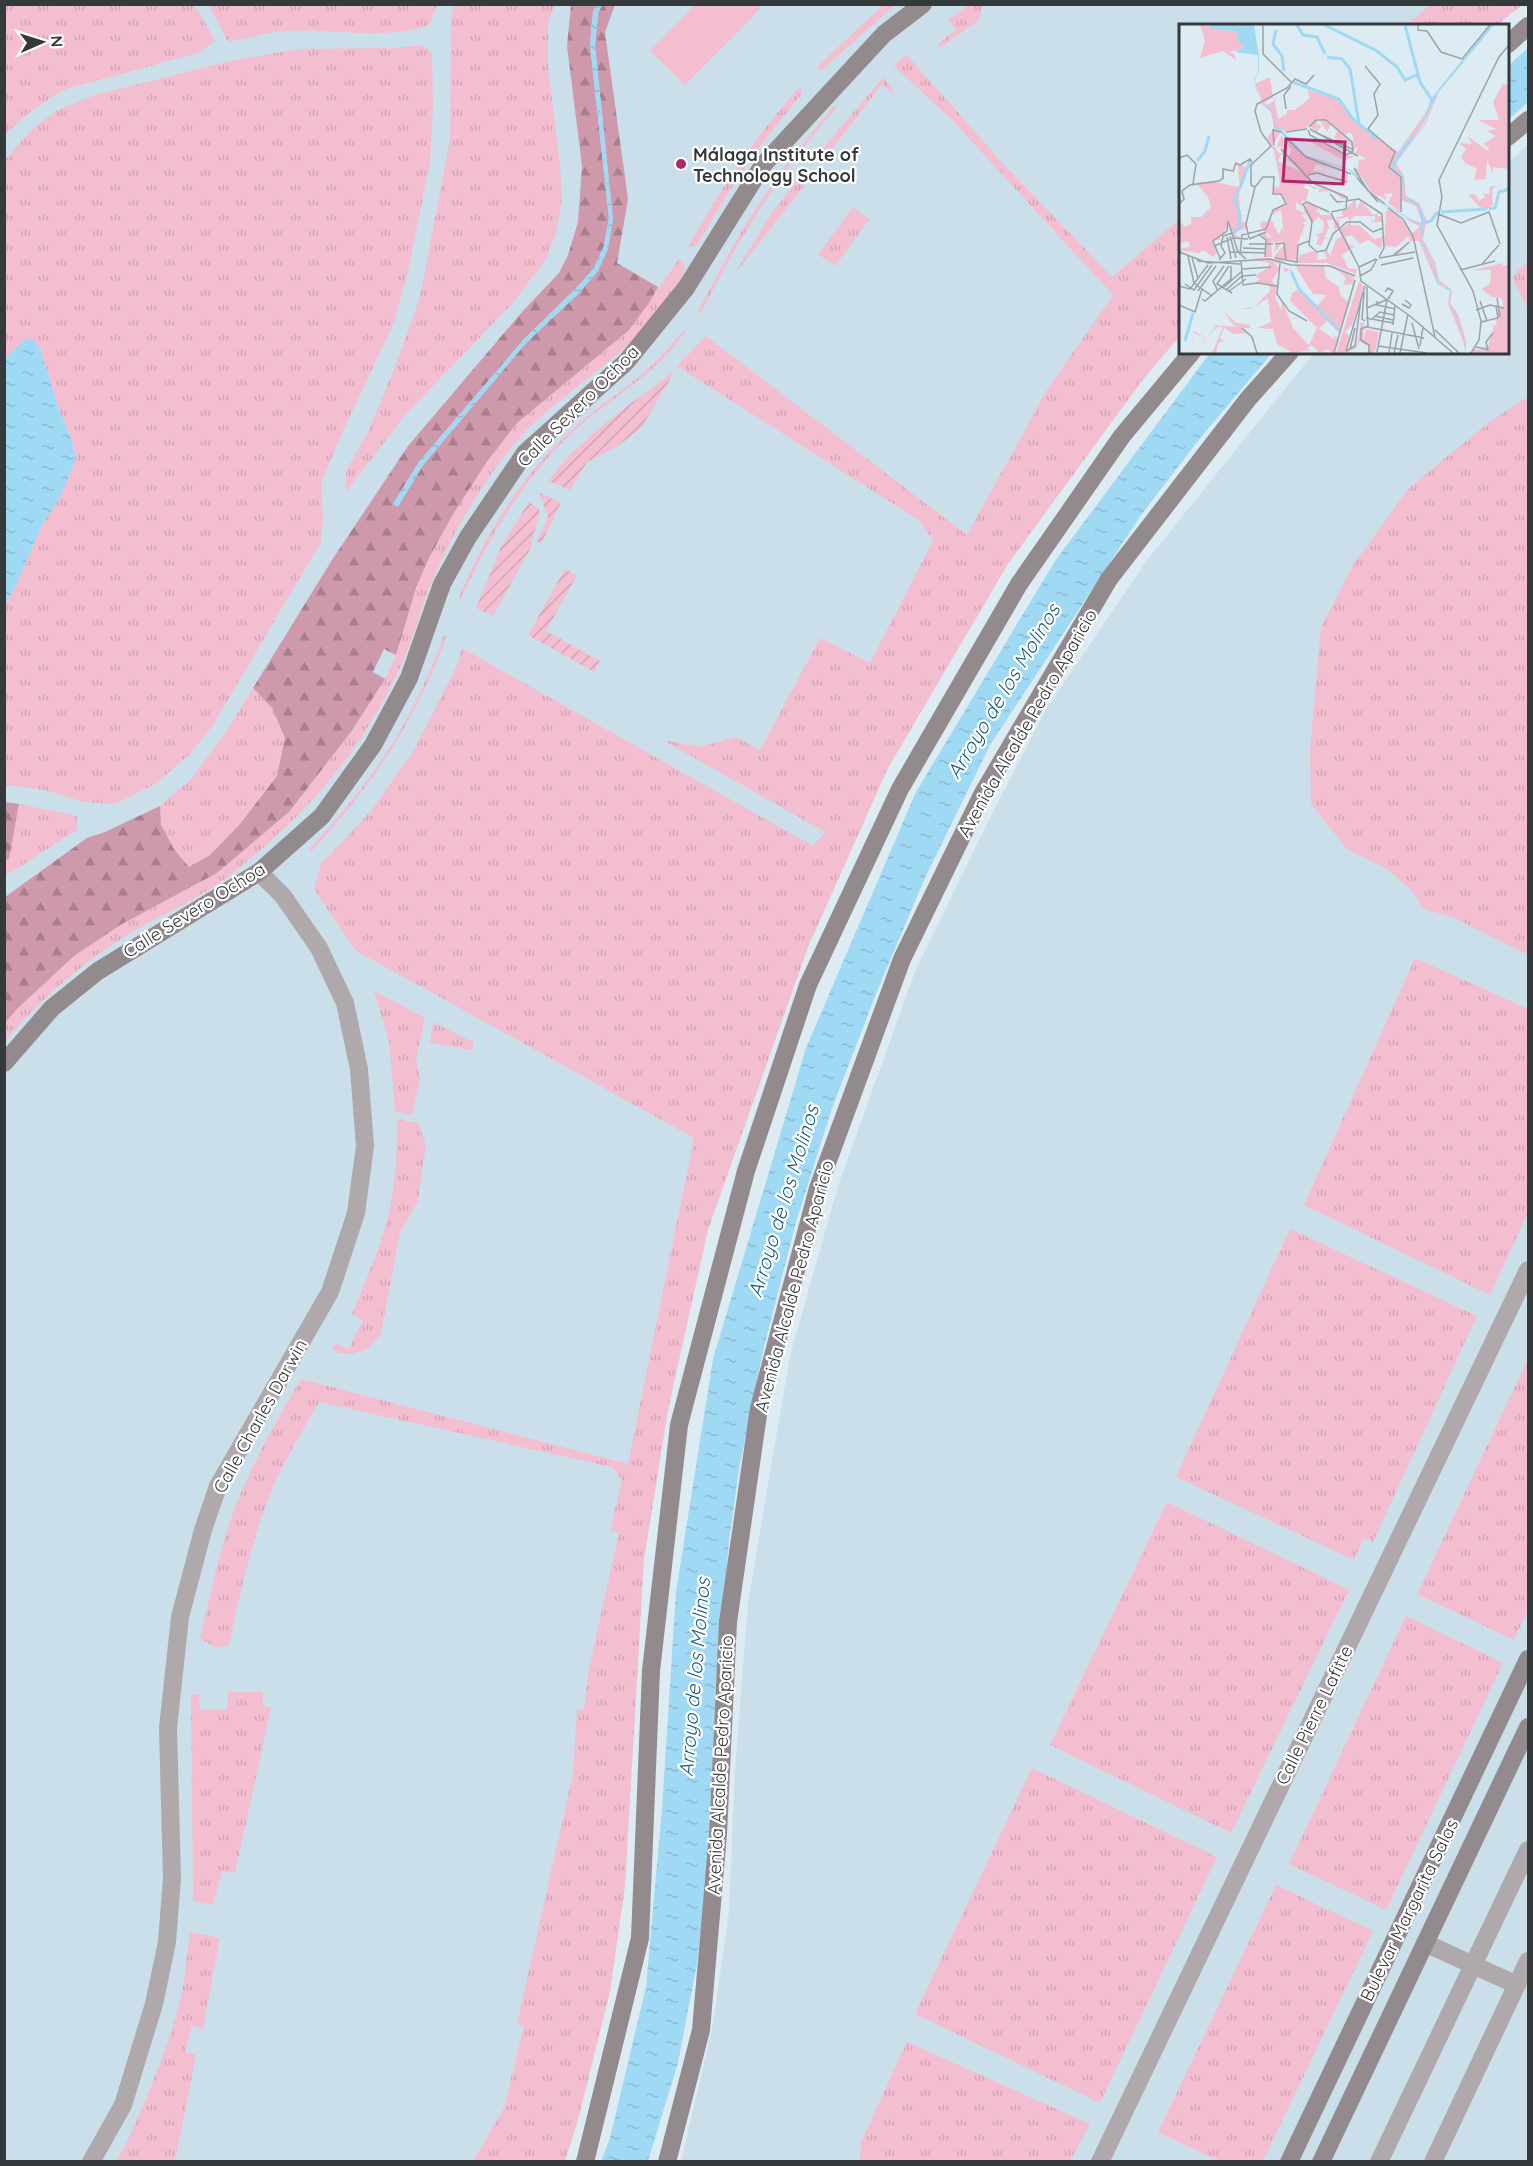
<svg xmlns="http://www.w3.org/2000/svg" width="1533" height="2166" font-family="Quicksand,sans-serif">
<defs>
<pattern id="grass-tufts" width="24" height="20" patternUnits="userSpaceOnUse" patternTransform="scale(1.5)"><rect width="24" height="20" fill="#f4bed1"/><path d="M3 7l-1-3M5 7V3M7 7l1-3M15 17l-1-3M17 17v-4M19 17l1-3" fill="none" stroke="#d2a4b4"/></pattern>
<pattern id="forest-firs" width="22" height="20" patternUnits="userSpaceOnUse" patternTransform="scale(1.5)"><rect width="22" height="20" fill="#cf99ac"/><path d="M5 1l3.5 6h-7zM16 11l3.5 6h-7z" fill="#a97e8d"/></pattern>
<pattern id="garden-furrows" width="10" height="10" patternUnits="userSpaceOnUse" patternTransform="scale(1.5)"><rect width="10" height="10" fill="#f4bed1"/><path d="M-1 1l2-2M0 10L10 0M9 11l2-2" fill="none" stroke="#d2a4b4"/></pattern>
<pattern id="water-ripples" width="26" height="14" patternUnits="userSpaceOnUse" patternTransform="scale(1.5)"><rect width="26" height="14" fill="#a0d9f4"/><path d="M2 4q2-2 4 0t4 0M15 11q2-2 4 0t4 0" fill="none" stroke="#8abbd2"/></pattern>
</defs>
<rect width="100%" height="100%" fill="#ddebf2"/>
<g fill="#cadfe9">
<polygon points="5,5 1506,5 1481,25 1180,26 1180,282 1148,310 751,990 506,2162 5,2162"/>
<polygon points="1528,145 1528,2161 681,2162 713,2024 729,1911 735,1769 748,1603 790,1356 838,1186 916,969 991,816 1046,709 1148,559 1314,353 1508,352 1508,163"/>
</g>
<g fill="url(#grass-tufts)">
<path d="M5,4L193,5L200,13L215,41L198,53L66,89C43,102 23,116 5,135Z"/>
<polygon points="970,4 983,5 979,20 940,48 938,44 956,30 948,20"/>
<path d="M209,5H437L429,25C383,41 334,28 287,31C268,32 247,38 228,42Z"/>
<polygon points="454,5 555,5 548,22 548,67 560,165 562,200 556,234 546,259 512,304 405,415 346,492 346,471 368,432 395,367 420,297 450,139 451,18"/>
<polygon points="883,5 895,5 821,71 817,67"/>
<polygon points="1430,5 1430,4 1522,5 1497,25 1406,25"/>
<polygon points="423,45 432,54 433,105 430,163 408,271 394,323 337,444 321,484 323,518 321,542 213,725 190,754 155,784 115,804 84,802 45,790 5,785 5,606 18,581 41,527 61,496 70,435 59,410 40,347 24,340 5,358 5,160 31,130 58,110 95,95 230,61 299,49 393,48"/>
<path d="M906,54L1009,170L1112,277L1180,219V336L1141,382L1008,564L888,768L808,947L708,1230L668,1410L644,1560L625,1886L610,1992L578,2120L565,2161H473L504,2108L524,2026L517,2024L573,1774L577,1709L584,1710L588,1673L619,1533L610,1531L622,1480L612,1467L319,1402C307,1423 294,1444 283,1466C255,1522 242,1585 229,1646L214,1647L200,1638C212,1589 221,1539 241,1493C258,1453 279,1416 301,1379L628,1464L694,1138L355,950L314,889L321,864L370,812L414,750L459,661L462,648L813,846L825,832L663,740L700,747L736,737L760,750L820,638L870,663L933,541L920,521L677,366L706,336L967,535L1047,390L1113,295L952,120L894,66Z"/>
<polygon points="883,77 893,90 892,94 882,84 825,158 819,153"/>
<path d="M799,88L802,91L801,95L763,142L730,190L697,245L688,247C720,191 755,136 799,88Z"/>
<path d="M835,105L837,107C813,135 790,163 770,194C744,232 722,272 701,313L698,311C720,271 740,229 767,192C788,161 811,133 835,105Z"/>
<polygon points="798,179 805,185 734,275 769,217"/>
<polygon points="853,207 869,220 835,266 818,254"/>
<path d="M679,259L685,266C673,327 568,387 525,432C485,475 451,535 429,589C420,611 415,633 406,654C387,698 360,744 329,781C299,817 263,850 225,879C194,902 157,916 124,937C79,965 39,1001 5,1041V1023L17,1009L74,956L122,924L217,873L289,812L351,732L388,674L396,655L416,588L429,558L452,516L486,463L517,423L628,331Z"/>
<polygon points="1528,261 1528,310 1512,277"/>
<path d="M687,330C676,344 666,357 653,368C626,392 596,410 570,435C522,481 489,538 461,599L459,598C485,535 520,477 570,431C596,407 626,389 652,365C663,354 673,343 683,331Z"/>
<polygon points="1528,397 1528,955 1452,917 1423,909 1412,891 1387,869 1347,849 1311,804 1310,750 1321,627 1353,565 1409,488 1492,420"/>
<path d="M444,635L447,636C415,722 373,785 311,852L309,849C372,783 413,721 444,635Z"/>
<polygon points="253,688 272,708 285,738 277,776 240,824 210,855 189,867 174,849 161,825 160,806 191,779 228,729"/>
<polygon points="19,804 78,816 77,830 5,876 5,860 9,859"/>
<polygon points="1415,958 1528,1009 1528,1213 1490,1295 1304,1205"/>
<polygon points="374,991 425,1018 416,1059 420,1079 412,1115 395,1111 389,1041"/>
<polygon points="433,1022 473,1042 473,1050 430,1043"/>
<path d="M397,1119L418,1123L426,1145L418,1201L400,1232L381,1334L368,1349L353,1354L339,1353L332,1349L335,1342L348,1350L363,1320L352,1314C366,1280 381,1247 389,1212C396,1182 397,1149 397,1119Z"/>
<polygon points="1290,1229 1477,1316 1373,1542 1364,1538 1354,1560 1176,1477"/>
<polygon points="1528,1359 1528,1609 1514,1640 1417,1594"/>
<polygon points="1167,1502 1349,1590 1231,1833 1050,1745"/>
<polygon points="1406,1616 1503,1663 1386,1910 1289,1864"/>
<polygon points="228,1692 263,1692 263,1705 271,1708 235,1873 222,1871 213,1905 193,1901 191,1694 199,1695 200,1709 227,1710"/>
<polygon points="1032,1768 1217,1857 1100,2103 915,2014"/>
<polygon points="1276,1885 1373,1931 1263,2161 1219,2161 1158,2132"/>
<path d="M190,1932L220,1938L203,2029L192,2026L185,2052L196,2055L175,2161H117C143,2111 165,2056 180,2001C185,1979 187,1954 190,1932Z"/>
<polygon points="907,2042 1090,2124 1070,2161 860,2161 861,2142"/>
</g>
<g fill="url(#forest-firs)">
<polygon points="571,5 596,5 593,12 590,45 609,218 604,246 594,268 576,289 524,339 419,462 393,504 398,506 423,465 526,343 578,294 598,271 613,220 595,46 598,13 602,5 615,5 605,32 628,199 617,263 658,287 649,303 628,331 517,423 486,463 452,516 429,558 416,588 396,655 384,649 373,672 385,679 351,732 289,812 217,873 122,924 74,956 17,1009 5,1023 5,897 87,838 105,832 160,806 161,825 174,849 189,867 210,855 240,824 277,776 285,738 272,708 253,688 332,560 408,446 522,312 559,273 568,255 578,222 582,166 567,46"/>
<polygon points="5,802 19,804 9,859 5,860"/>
</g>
<g fill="url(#garden-furrows)">
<path d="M671,373L673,374L642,427L618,446L587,462L570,490L549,481C574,442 634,402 671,373Z"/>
<polygon points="539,492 561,503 541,544 537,541 548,517"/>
<path d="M529,502L539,509C540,522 532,532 532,546L493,616L476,608L501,547Z"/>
<polygon points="565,569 577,575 546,631 600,661 594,672 528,635"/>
</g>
<polygon fill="#f4bed1" points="695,5 757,5 761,8 685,85 650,51"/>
<g fill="url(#water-ripples)">
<polygon points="596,5 602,5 598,13 595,46 613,220 608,249 598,271 578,294 526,343 423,465 398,507 393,504 419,462 524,339 575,289 594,268 604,246 609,218 590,45 593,12"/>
<polygon points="1528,48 1528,102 1508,120 1508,66"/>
<polygon points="32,339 40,348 59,410 70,435 76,458 61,496 41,527 18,581 5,606 5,358 24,340"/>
<polygon points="1210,353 1272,353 1201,437 1141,515 990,745 924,880 878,989 832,1108 796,1222 764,1347 739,1469 729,1542 716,1680 708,1863 697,1963 678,2063 648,2161 601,2162 610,2138 646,1987 662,1809 676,1592 713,1359 806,1048 916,792 1055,561"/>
</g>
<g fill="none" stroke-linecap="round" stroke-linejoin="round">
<g stroke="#afa9ab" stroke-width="18">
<polyline points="1425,1943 1517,1985"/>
<polyline points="91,2162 123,2105 154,2004 167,1942 172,1878 168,1728 180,1617 203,1530 218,1486 330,1292 356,1213 365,1146 359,1069 345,1003 319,948 283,896 259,872"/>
<polyline points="1100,2162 1528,1270"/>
<polyline points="1379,2162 1528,1850"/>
<polyline points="1433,2162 1528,1961"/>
</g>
<g stroke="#938a8d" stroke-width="18">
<polyline points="1508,44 1528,26"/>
<polyline points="1508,137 1528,120"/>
<polyline points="4,1063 52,1008 98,971 259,872 322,816 373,745 409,678 442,584 468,537 525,453 626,362 686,288 763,165 884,34 923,4"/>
<polyline points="585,2162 640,1938 651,1671 679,1425 746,1171 808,985 900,789 1019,584 1122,436 1192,352"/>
<polyline points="667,2162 701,2030 718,1834 728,1622 759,1408 818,1188 902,959 983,793 1109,579 1248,399 1290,352"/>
<polyline points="1289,2162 1528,1659"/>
<polyline points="1321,2162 1528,1727"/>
</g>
</g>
<circle fill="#af276b" stroke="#fff" stroke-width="2" cx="681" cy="164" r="6"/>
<g text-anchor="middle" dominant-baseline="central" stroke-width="4.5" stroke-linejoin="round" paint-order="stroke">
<g font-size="18" font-weight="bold" fill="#34393c" stroke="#fff" text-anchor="start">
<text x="693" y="154">Málaga Institute of<tspan x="693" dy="21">Technology School</tspan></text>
</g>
<g font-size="18" fill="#34393c" stroke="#fff">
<text transform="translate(578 406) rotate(-45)">Calle Severo Ochoa</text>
<text transform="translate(1027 723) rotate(-60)">Avenida Alcalde Pedro Aparicio</text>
<text transform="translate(194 910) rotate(-32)">Calle Severo Ochoa</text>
<text transform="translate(794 1286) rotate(-75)">Avenida Alcalde Pedro Aparicio</text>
<text transform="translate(260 1416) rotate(-61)">Calle Charles Darwin</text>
<text transform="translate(1314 1715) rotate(-64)">Calle Pierre Lafitte</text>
<text transform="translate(720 1765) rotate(-87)">Avenida Alcalde Pedro Aparicio</text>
<text transform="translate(1409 1910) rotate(-64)">Bulevar Margarita Salas</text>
</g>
<g font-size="20" font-style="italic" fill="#195f7a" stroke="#fff">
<text transform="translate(1003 691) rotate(-59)">Arroyo de los Molinos</text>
<text transform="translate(783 1201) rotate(-73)">Arroyo de los Molinos</text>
<text transform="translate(694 1677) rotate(-85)">Arroyo de los Molinos</text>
</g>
</g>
<g transform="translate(1179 24)">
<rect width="330" height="330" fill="#ddebf2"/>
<path d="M21,1L60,9L65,24L50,28L55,30L57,36L44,27L21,34L26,17ZM296,25L260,68L246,101L217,139L225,152L227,172L240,179L248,197H251L255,189L259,187L253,197L247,199L244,215L256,238L260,256L272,265L273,268L271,279L279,290L287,317V329L280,299L284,317L269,279L272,267L260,259L254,237L243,217L245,198V191L242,218L254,240L259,262L240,217H232L220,230H213L231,218L230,212L217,223L205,222L207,186L217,188L233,210L241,202L231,198L226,194L243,199L237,182L222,176L221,188L209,179L214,169L205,170L208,176L193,169L183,153L177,148L175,144L179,145L180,136L188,135L176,129L180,122L176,125L163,114L161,117L155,114L159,106L175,122L174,112L170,108L166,111L147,95L152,100L148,108L140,95L144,94L138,95V101H141L142,103L138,108L131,102L135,96L127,104L107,107L96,102L101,109L94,121L101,130L103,128L105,130L103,126L104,125L108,134L103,129L99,137L127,150L108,135L113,127L104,114L105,124L98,122L102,112L132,136L169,147L168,161L158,154L166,155L167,149L161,146L146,142L144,150L150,154L143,151L145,142L137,140L134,147L142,148V150H128L135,160L152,165L166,172L169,175H163L153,166L137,161L127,154L133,162L151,167L157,177L151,167L140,168V164L135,165L126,158L125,164L130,166L127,176L139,184L136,190L139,186L141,191H151L149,188L159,199L157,194L164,192L162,188L177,175V186L182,177L194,191L200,189L198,192H202L204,198H193L191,196L196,197V192H176L170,197L169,193L159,195L161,200L156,207L154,196H148L150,204L145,213L151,214H146L142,222L137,220L140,213L136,211L144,208L145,198L139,193L133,200L125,187L128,177H123V183L117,178V185L127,190L123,191L128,198H123L126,201L118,221L119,236L102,235L106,229L102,235L94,234L105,221V218L100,217L98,219H103L95,229L97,219L92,217L93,233H87V215L80,210L86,209L89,213L93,214L81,202L82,197L91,198L94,186L108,179L102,169H94V162L100,164L101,158L95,126L92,123L83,132L93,121L88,115L95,103L92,88L81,79L83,78L76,60L91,53L94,73L85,79L88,81L95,77V72L99,95L108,90V86H116L131,74L128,66L158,75L181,102L219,128L249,85L251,75L242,62L237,51L252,76L248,91L242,102L223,124L213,140V146L221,150L214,143L217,136L244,102L258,70ZM102,185L105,210L103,203L100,211L91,193ZM324,60L330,61V145L314,143V149L308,136L307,155L295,156L298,145L286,139L282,133L287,125L280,119L293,120L288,112L309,127L310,124L304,120L317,112L308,107L317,105L299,96H320L314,78ZM135,114L166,131L178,132L165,136L133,119ZM56,139L67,143L60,171L62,198H67L68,204L58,207L56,210L61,214H55L49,197L44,213L41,211V216H34L38,229L34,233L24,226L20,229L0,226L12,231L0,227V225L11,223L9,217L0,220V196L5,203L12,200V193H22L32,183L29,173L17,159L40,157L44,154L43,146L55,148ZM56,140L59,142L61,163L35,158L45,155L44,146L56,148ZM317,161L313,166L314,181L308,185L301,183L289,171L296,170L300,177L306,173L304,170H311L310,163ZM172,198V201L181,202L195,215L203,213V206L204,214L202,225L189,216L181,220L173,211L166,213L170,221L176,222L163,231L169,244L178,245L177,250L148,239H118L121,231L134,227L139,229L138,236L148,235L145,228L148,226L151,232L157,216L162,213L161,205ZM83,234L101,236L106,238L100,237L101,240V243L100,239H94L101,244L93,257L98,264L96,273L102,286L103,276L114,304L130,321L138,304L111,277L113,269L120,265L138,282L148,271L134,270L118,245L105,248V243L110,246L118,245L116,241L145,242L147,254L160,263L161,271L169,278L174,260L164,261L167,254L157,245L174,253L175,258L172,254L175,261L169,284L154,329L148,325L141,329L132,321L128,324L130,325V329L129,326L115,329L98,320L94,305L78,304L92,298L89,274L75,283L70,285H61L59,293L61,285L75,283L91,267V261L77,258L81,255L76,252L90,243V239L71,235ZM148,297L160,309L159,314L153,311L158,317L140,305ZM326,236L330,238V329H291L295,325L307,327L302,323H309L315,303L312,302L317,301L319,286L324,282L323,274L313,273L302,265L311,260L312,246H294L324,239L323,243L329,240ZM180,257L185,263L173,301L166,308L171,312L167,327L178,321L182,298L185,299L184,319L187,305L200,308L197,324L195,329H189V321L184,320L181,317L177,324L167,329H157ZM45,288L57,299L71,301V304H63L69,309L55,310L45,304L41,314L45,317L39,319L37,329H33L44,303H38L26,315L22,329L27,314L15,309L11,329L15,307L27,314L37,302L34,301L56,303Z" fill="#f4bed1" fill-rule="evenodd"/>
<path d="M75,1L80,32V47L75,59L83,78L92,85L94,89L97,102L101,104L126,131L170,145L177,150L200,177L243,201L240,184L224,172L223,152L213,146V140L223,124L242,102L253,74L262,62L312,1H315L258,70L243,102L214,143L225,153V171L238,179L244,188L245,198L243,217L254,237L260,259L264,263L269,264L272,267L269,279L279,293L287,329L279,296L269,279L271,267L263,263L258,259L254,240L242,218L243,202L198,177L170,146L128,133L111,119L96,103L94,90L83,78L76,63L75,57L79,48V31L56,28L65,23L59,18L58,8L30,4L31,1Z" fill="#a0d9f4"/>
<path fill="none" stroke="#a0d9f4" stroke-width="3" d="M118,1L124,11L138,13L146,30M146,1L198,27L218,43L226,56L237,51L241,55M226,1L241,58L253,76M97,6L94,20L103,32L105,47M148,33L163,35L171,45L180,100M114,58L160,75L174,95L198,115M18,137L26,127L30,112M61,164L71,137M60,165L55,175L61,189M310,185L316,184L320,168L330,165M262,188L308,185M245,199L252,197L259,188M54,210L61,203V190M112,247L120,265L160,306M6,317L14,289"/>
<path fill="none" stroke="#99a4a9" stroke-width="1.5" d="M84,1V30L112,58M239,1V6L248,7L262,28L283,35L311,1M186,42L201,60L195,70L199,91L189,105L216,128L210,143L222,153V188M107,85L105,71L112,62M131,105L179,132M129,106L131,111L167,131L174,127L173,118L147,96H137L130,103M107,108L128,105M138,109L175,126M106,113L127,133L172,150M95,121L94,106L102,108M92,122L82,108L76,87L78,80L108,64L116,55L127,60L135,51M102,125L134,159L168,173L167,185L152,188M0,134L8,131L17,140L14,160M175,144L189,167L206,180M129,151L138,149L168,158M178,154L199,178M76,163L72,161V141L92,122M151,170L158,178L180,175L203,190L205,224L200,233M0,180L5,175L3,167L11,161L40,157L44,154V145L54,147L57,139L61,141L71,135L73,138M209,184L224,195L234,212L256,313M150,188L128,178L124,180L133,197L130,221L138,228L147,226L154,210L168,198H181L194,208L204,204M152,189L180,243L182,257L231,292L274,329M259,190L282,199L310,188L321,220M49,197L59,228L67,235M79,210L87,216L86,233M51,212L57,234M48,213L52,235M70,214L67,200L76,163L84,153H95L94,170H102L107,180L94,186L87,205M70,215L87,208M70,220H94M96,220L105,219L107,236M35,222L54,214L69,215M64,224L87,225M0,228L29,239L91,235L112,241L151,242L176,252M51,228L86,229M61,230L63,211L87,205M9,232L15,259L33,272M214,232L230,218M13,234L19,254M41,234L34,217L48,207L49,197M96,234L118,238L119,221L130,217M200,234L236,228M40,236L46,229L42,222L44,212L53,209M18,237L61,240M62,237L64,261L78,259L98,262M101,239L98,270L110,287L128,297M303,240L320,221M202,241L234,234M50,242L38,260L53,269M180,243L197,235M63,245L92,243M281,246L316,237M181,252L192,246L198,235M6,260L15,266L33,241M0,262L11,265L29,241M44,264L63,247M47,266L63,252L77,251M19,267L37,242M39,267L34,257L45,242M50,267L67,255M185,268L183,295L186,297M206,268L209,264L214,267L209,275M318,274L321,293M23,275L26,277L52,255V242M198,277V281L216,285M301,277L308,297M223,280L230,284L232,281L226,276M0,281L16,288L23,265M188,284L189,302L182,305V316L190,321V329M188,284L207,276M188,284V263M297,286L311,281L325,284M196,292L214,296M187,294L214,299M193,295L201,288L215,291M302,298L319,294L317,282M233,299L240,325M214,301L216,282M188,303L245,314M63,304L73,313L78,329M256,306L280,329M199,322L248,329M241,322L244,303M297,323L309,326L307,318L314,309M171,325L176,304M167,327L186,262M167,327L176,322L182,275M198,328L208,276M155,329L176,256M210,329L213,309M215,329L219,311M221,329L229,290M292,329L300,316L302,297L294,267L258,201L263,173L260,156L320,33L330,21"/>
<path fill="#af276b" fill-opacity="0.15" stroke="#af276b" stroke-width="3" d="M107,115L166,118L164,160L104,157Z"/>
<rect width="330" height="330" fill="none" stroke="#34393c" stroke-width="3"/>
</g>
<rect width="1533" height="2166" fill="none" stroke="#34393c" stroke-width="12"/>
<g transform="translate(42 42) rotate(87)" stroke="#ffffff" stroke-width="4.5" paint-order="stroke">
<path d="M0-4.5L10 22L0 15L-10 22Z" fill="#34393c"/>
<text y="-9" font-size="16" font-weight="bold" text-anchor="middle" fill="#34393c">N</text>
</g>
</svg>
